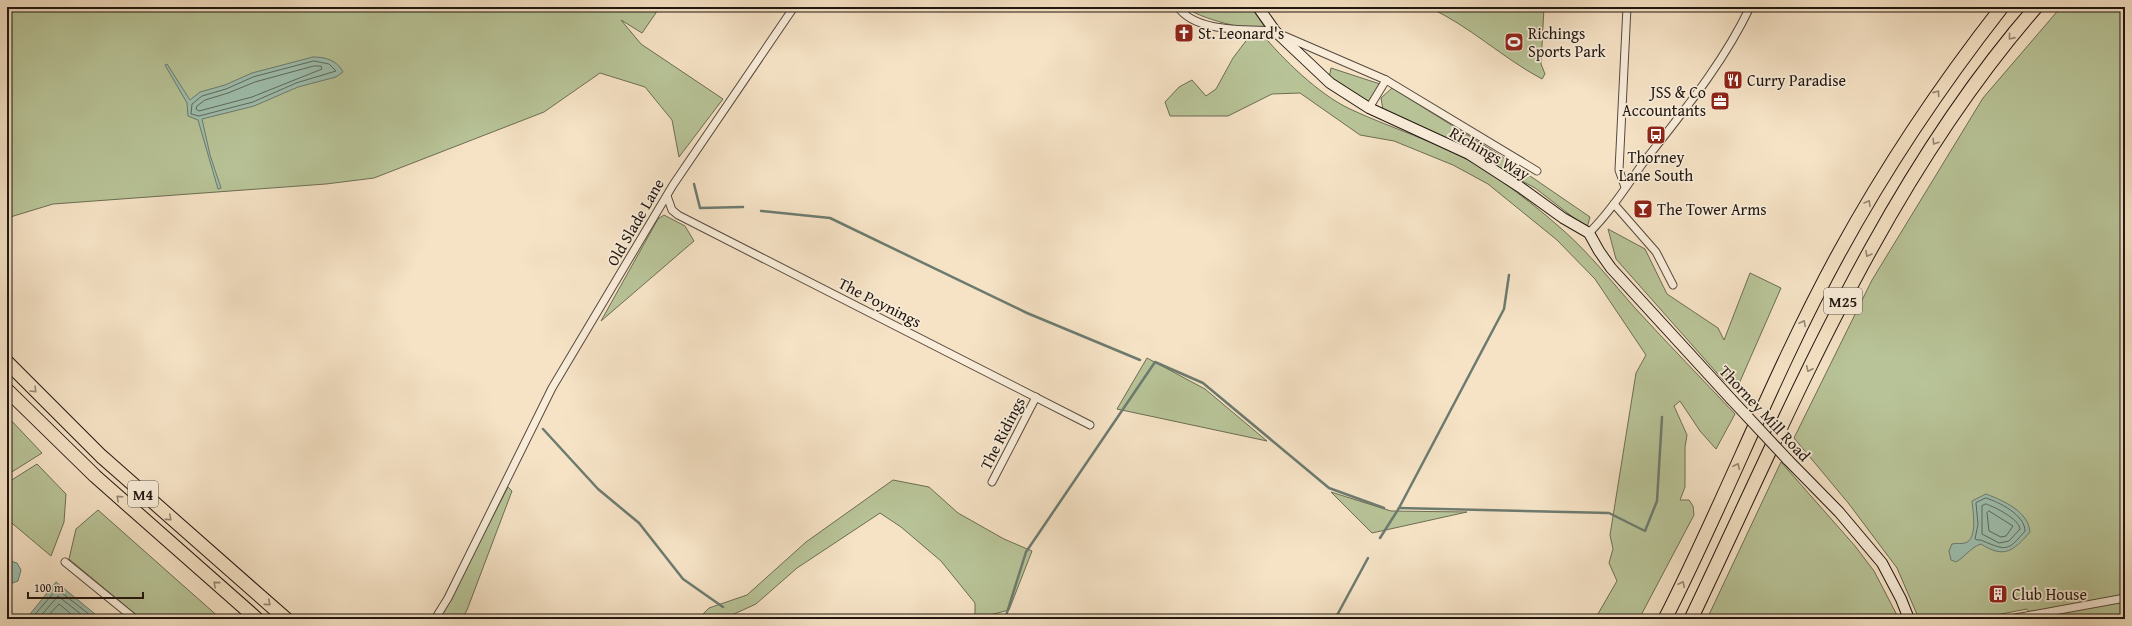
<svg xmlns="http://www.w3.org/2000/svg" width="2132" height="626" font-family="'Gentium Book Plus',serif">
<rect width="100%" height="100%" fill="#f6e3c6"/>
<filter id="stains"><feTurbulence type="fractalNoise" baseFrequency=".005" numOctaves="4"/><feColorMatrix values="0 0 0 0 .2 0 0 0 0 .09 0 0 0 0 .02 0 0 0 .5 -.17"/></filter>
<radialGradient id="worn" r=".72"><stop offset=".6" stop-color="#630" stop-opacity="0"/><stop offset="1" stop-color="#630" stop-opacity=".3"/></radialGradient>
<g fill="#b8c498" stroke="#6c6d54">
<polygon points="7,7 532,7 527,11 542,7 660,7 642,33 621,20 641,44 723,99 679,157 672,120 645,87 600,73 544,112 374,178 326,184 53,204 7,218"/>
<path d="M1186,7H1251L1266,29C1253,32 1196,18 1186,7Z"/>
<path d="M1428,7H1544L1541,64L1545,74L1542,79C1501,57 1470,26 1428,7Z"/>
<polygon points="2061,7 2125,7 2125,619 2034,619 2027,609 1975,619 1919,619 1897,568 1849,504 1794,438 1872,280 1983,98"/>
<path d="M1252,33H1261C1283,59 1318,94 1350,109C1397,131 1449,145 1493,175C1517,192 1542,211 1564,231C1590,254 1612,282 1635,308C1668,344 1702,379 1735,414L1716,449L1700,431L1680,401L1674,406L1687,435L1685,447V487L1680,500H1689L1693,506L1694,515L1639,619H1595L1617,581L1609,563L1613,549L1610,535L1636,373L1646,355L1595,279L1557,240L1488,184L1453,165L1394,141L1360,135L1300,93L1272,94L1228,116H1170L1165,102L1179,87L1192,80L1206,96L1216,89L1233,58Z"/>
<polygon points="1331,68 1380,84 1370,103 1329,78"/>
<polygon points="1392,88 1498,154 1590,217 1587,228 1535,188 1471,153 1383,110 1381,98"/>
<polygon points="664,215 685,226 694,241 601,321 658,219"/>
<polygon points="1608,229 1645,249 1667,294 1718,328 1724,340 1750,273 1781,288 1738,386 1724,381 1616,259"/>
<polygon points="1147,358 1205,389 1267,441 1117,409"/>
<polygon points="7,416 42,453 7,475"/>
<polygon points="1781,462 1855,546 1874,571 1899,619 1707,619"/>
<polygon points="37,464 66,494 64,522 51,556 7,519 7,483"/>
<polygon points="893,480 929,487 958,513 1004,539 1032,551 1009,610 975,619 975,603 941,561 901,527 880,513 797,568 756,604 723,619 698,619 709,608 747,595 806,542"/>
<polygon points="508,487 512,491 467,610 462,619 440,619"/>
<polygon points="1331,492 1391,511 1467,512 1372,533"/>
<polygon points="98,510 221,619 141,619 69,559 76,529"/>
</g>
<g fill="#9ebfae" stroke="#6c7b6f">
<path d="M7,7H34C27,13 16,12 8,10Z"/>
<path d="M313,57C325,57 337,60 343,72L336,77L298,87L254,106L202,119L210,155L221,188L218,189L198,120L188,116L187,103L165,65L167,64L190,100L200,92L225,85L252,73Z"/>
<path d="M1986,494C2004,501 2028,511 2030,532C2013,551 2005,559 1981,544C1971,547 1965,557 1956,562L1951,560L1949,551L1952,544C1956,543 1961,544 1965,543C1978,539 1973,512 1972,501Z"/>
<polygon points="7,560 17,563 21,570 18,581 7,585"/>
<polygon points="56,582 101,619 26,619"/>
</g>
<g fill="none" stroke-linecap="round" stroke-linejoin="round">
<g stroke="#5f6a5f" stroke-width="1">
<polygon points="314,61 329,64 336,71 296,83 253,102 199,116 191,114 192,104 202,96 226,89 253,77"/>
<polygon points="314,66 321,66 322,69 252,97 199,111 196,109 197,106 205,100 228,93 255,82"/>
<path d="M1986,498C1999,502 2025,515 2025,531C2008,551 2007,551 1983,541C1980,539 1978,541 1975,539L1978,524L1976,503Z"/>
<path d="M1986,504C1995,507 2019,519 2020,529L2009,541L1999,543L1982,534V506Z"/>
<polygon points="1989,511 2013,526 2006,536 2001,537 1989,531 1987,513"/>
<polyline points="31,619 57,589 95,619"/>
<polyline points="38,619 58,596 87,619"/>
<polyline points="45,619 59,604 77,619"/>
</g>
<g stroke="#6c7b6f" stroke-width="2.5">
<polyline points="694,184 700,208 743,207"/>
<polyline points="761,211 830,218 1027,313 1140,360"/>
<polyline points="543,429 598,489 639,523 683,579 723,607"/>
<polyline points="1399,508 1609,513 1645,531 1657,501 1662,417"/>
<polyline points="1380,538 1399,508 1504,309 1509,275"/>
<polyline points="1005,619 1026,552 1155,362 1203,383 1329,488 1384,508"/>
<polyline points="1335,619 1368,558"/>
</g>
<defs>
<g id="street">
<path d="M1178,7C1196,33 1246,29 1275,31"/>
<polyline points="1282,35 1386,80 1537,171"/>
<polyline points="1369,108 1386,80"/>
<polyline points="1625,187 1619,170 1627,7"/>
<polyline points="667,196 672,210 678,215 1090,425"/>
<polyline points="1614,204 1656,252 1673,285"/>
<path d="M1589,233C1610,212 1626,187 1643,163C1682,113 1723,64 1750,7"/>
<polyline points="992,482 1036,397"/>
<polyline points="65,562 135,619"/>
<polyline points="435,619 448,598 552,388 673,185 794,7"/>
<polyline points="2010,619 2125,598"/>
</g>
<g id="secondary">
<polyline points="1258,7 1275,31 1330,83 1369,108 1469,154 1520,187 1563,218 1589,233 1599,251 1611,268 1731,399"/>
<polyline points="1787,459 1839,512 1882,563 1901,599 1909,619"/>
</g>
<g id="highway">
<polyline points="7,362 101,456 286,619"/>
<polyline points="7,390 95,476 257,619"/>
<path d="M1665,619C1726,499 1774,372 1839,253C1886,167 1941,85 2002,7"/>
<path d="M1691,619C1792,408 1881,185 2036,7"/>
</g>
</defs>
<use href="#street" stroke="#56493e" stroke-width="9"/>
<use href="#secondary" stroke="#201610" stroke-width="12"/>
<use href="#highway" stroke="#201610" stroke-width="15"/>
<use href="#street" stroke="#f9edda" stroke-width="7"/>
<use href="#secondary" stroke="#f9edda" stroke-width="10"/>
<use href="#highway" stroke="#f6e3c6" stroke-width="13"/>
<defs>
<polyline id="secondary-bridge" points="1731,399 1787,459"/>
</defs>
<use href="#secondary-bridge" stroke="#201610" stroke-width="12" stroke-linecap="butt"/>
<use href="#secondary-bridge" stroke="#f9edda" stroke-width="10"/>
</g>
<defs><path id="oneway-chevron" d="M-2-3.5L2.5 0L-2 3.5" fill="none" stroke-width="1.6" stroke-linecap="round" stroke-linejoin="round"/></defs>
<g stroke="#968774">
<use href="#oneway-chevron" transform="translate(2011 37) rotate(129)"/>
<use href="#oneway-chevron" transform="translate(1937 93) rotate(-55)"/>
<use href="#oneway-chevron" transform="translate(1935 142) rotate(124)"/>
<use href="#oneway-chevron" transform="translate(1868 203) rotate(-59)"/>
<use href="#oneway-chevron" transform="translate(1868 254) rotate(120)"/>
<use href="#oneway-chevron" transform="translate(1803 323) rotate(-63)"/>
<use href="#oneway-chevron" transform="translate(1809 369) rotate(115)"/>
<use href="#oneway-chevron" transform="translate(34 390) rotate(46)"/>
<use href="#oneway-chevron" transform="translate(1737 466) rotate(-65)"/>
<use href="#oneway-chevron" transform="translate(119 498) rotate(-138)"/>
<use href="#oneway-chevron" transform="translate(169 518) rotate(41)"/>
<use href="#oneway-chevron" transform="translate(216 584) rotate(-139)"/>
<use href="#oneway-chevron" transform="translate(1682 584) rotate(-64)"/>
<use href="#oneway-chevron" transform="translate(268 603) rotate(41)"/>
</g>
<defs>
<symbol id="church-square" viewBox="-11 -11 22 22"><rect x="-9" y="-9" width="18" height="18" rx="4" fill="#8f2418" stroke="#f9edda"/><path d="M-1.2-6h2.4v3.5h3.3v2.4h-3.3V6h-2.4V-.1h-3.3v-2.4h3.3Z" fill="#fff"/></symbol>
<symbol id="stadium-square" viewBox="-11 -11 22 22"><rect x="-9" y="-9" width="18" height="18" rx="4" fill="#8f2418" stroke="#f9edda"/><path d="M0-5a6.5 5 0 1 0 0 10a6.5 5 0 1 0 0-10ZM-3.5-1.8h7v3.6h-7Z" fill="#fff"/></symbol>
<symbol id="restaurant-square" viewBox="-11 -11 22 22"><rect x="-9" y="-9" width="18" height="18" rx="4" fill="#8f2418" stroke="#f9edda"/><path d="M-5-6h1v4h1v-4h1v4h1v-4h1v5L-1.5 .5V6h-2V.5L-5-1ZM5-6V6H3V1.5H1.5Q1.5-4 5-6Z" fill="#fff"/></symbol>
<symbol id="office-square" viewBox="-11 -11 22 22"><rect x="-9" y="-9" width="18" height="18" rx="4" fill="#8f2418" stroke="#f9edda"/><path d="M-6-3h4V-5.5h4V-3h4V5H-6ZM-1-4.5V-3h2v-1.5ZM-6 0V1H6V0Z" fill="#fff"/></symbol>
<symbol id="bus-square" viewBox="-11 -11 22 22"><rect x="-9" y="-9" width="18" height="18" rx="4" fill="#8f2418" stroke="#f9edda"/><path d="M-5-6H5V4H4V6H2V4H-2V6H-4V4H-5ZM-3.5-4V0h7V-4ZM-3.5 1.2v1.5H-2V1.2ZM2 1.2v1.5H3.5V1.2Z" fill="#fff"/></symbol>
<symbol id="bar-square" viewBox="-11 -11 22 22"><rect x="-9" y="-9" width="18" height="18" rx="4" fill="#8f2418" stroke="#f9edda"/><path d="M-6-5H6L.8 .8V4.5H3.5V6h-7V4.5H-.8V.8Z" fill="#fff"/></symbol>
<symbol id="building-square" viewBox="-11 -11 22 22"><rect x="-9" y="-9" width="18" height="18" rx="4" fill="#8f2418" stroke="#f9edda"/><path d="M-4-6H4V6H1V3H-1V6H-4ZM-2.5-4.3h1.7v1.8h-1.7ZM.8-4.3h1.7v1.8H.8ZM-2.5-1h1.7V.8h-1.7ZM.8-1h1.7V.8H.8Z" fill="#fff"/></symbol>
</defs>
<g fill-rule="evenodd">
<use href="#church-square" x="1173" y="22" width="22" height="22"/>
<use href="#stadium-square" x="1503" y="31" width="22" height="22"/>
<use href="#restaurant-square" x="1722" y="69" width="22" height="22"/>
<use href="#office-square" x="1709" y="90" width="22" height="22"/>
<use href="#bus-square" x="1645" y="124" width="22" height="22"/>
<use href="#bar-square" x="1632" y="198" width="22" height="22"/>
<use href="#building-square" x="1987" y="583" width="22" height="22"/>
</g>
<g text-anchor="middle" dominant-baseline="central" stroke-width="3.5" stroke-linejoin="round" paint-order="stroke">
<g fill="#f9edda" stroke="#61564d" stroke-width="1">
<rect x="1824" y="288" width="38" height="26" rx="3"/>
<rect x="128" y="481" width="30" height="26" rx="3"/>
</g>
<g font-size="15" font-weight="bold" fill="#201610">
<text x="1843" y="301">M25</text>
<text x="143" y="494">M4</text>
</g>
<g font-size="16" fill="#201610" stroke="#f9edda" text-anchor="start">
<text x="1198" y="33">St. Leonard's</text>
<text x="1528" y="33">Richings<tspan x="1528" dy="18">Sports Park</tspan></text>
<text x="1747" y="80">Curry Paradise</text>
<text x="1706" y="92" text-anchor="end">JSS &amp; Co<tspan x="1706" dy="18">Accountants</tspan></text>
<text x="1656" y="157" text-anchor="middle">Thorney<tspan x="1656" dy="18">Lane South</tspan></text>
<text x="1657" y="209">The Tower Arms</text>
<text x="2012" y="594">Club House</text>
</g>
<g font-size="16" fill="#201610" stroke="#f9edda">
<text transform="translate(1490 153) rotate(30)">Richings Way</text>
<text transform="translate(635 222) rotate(-60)">Old Slade Lane</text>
<text transform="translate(880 302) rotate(27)">The Poynings</text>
<text transform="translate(1765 413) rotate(47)">Thorney Mill Road</text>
<text transform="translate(1002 433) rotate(-63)">The Ridings</text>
</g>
</g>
<rect width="2132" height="626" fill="none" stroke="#f6e3c6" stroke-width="24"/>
<rect x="8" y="8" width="2116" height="610" fill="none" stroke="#201610" stroke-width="2"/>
<rect x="12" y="12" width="2108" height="602" fill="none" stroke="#201610"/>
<path d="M28 592v6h115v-6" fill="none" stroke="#201610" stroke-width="2"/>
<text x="34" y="592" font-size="12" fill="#201610" stroke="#f9edda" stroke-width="3" paint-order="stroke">100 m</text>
<rect width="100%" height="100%" filter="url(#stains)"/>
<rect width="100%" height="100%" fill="url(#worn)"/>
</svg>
